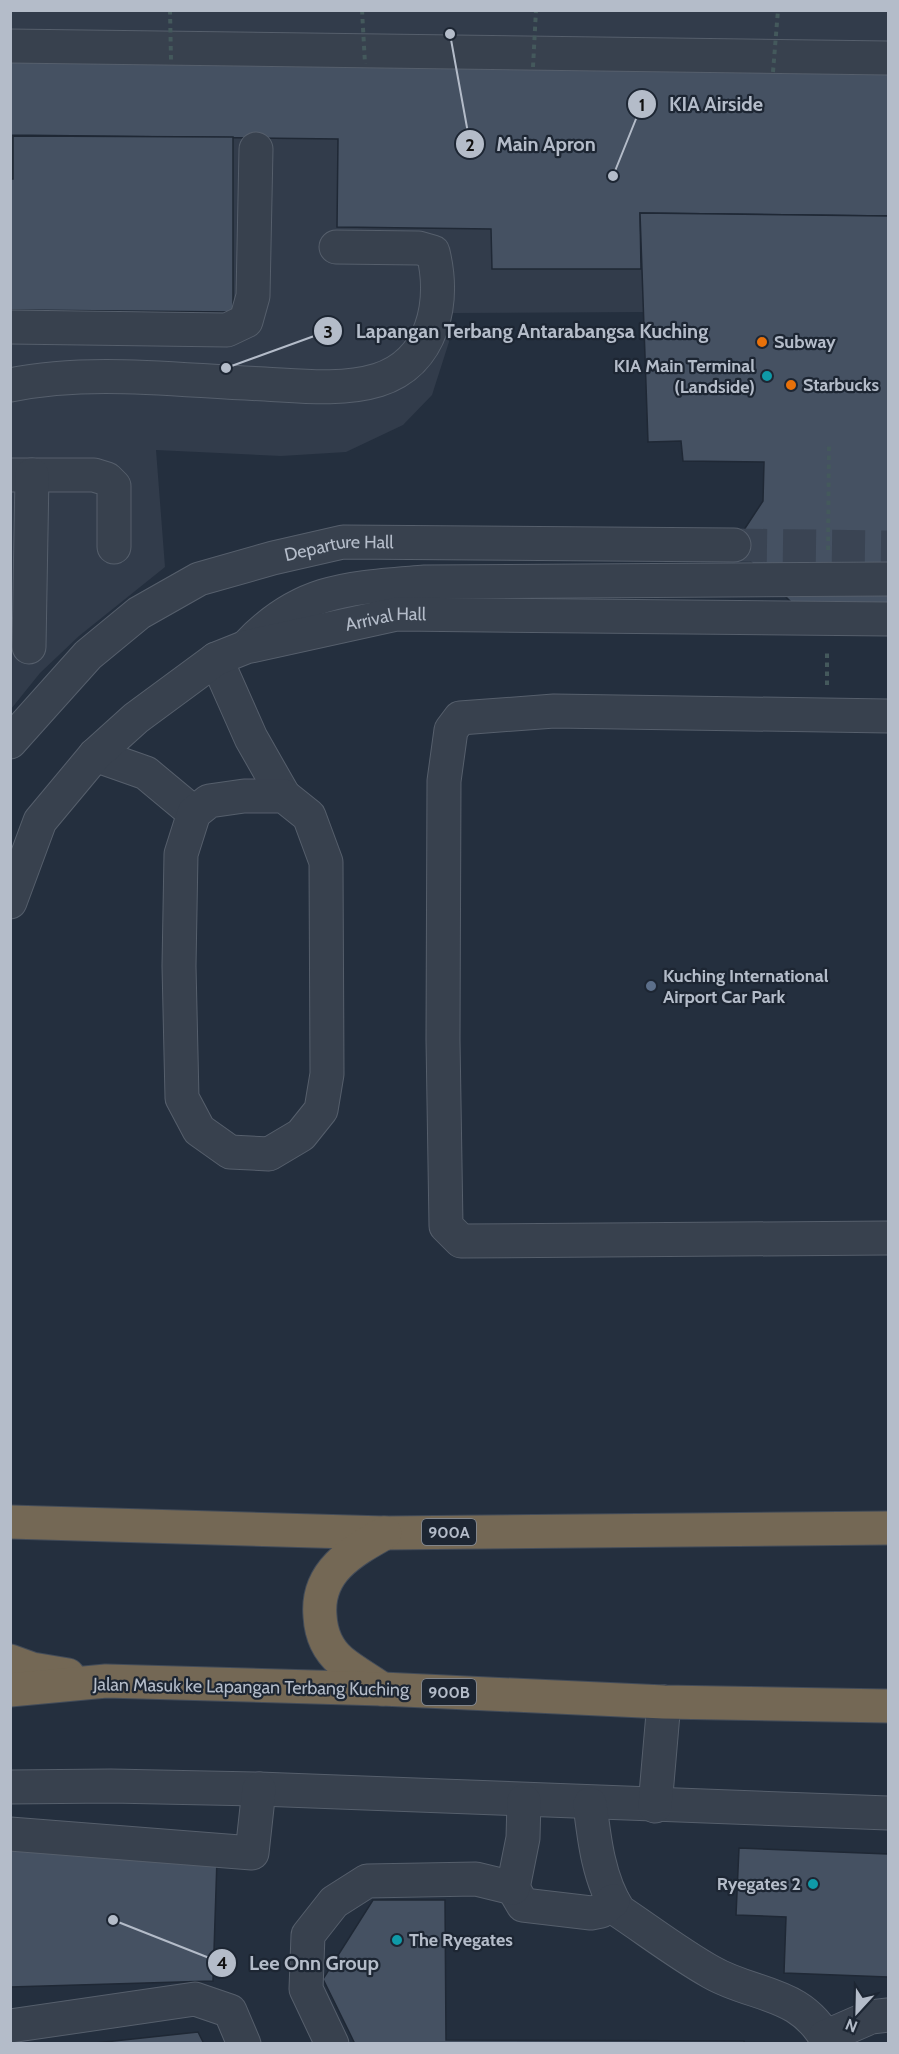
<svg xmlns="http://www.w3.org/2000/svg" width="899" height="2054" font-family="Cabin,sans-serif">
<rect width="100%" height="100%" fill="#242f3e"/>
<polygon fill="#323c4b" points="11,11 888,11 888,611 799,610 734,545 763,501 763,462 683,461 681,441 648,442 643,312 452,313 449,342 432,395 403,425 346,452 281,456 156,450 165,567 79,636 40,673 11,709"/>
<g fill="#455162" stroke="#1f2835" stroke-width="1.5">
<polygon points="10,57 888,74 888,216 640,213 641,269 492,269 491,229 337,227 338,139 10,135"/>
<polygon points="13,136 233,137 233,312 10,310 10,179 13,179"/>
<polygon points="640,213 888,216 888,611 799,610 734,545 763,501 764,462 683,461 681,441 648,442"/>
<polygon points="10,1847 217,1859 213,1981 10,1987"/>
<polygon points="739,1848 888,1854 888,1977 784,1973 786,1917 736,1915"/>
<polygon points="373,1900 445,1900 446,2040 744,2041 744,2044 355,2044 323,1979"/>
<polygon points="198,2032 204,2044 86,2044"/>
</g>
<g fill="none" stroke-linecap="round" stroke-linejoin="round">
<polyline stroke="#3a4453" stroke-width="33" stroke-dasharray="33 16" stroke-linecap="butt" points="734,545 888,547"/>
<defs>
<g id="minor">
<polyline points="10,46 888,58"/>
<polyline points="10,327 227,330 246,321 253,296 256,149"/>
<path d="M10,385C94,368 181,381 265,384C301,386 342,391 378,380C434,362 445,302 433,252L419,248L336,247"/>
<polyline points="10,475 94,475 107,479 114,486 114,547"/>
<path d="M248,645C302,588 351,588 425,582L888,579"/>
<polyline points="29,647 32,475"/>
<polyline points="216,659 251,738 284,796"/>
<polyline points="888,716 554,711 460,718 451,730 444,781 443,1040 446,1226 461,1241 888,1238"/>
<path id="s1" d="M10,742L88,655L139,613L199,579L273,558L343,542L734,545"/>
<polyline points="95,755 146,773 194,813"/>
<polygon points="244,796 284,796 309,816 326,862 327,1074 321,1110 301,1135 269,1154 230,1152 199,1130 182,1098 179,966 181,854 194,813 209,801"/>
<path id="s2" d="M10,902L40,821L95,755L136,718L216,659L246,647L397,614L888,619"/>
<polyline points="10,1787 111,1786 259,1789 888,1813"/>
<path d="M590,1804C594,1839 599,1881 619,1911C649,1931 679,1954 711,1972C754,1997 802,1990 829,2044"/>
<polyline points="655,1806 664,1702"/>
<polyline points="10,1834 252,1853 259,1789"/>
<polyline points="513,1888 523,1905 591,1913 601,1911 613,1901"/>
<polyline points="10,2026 195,1999 230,2011 244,2044"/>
<polyline points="825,2037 871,2017 888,2015"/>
<polyline points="332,2044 306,1989 308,1935 334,1902 367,1881 476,1879 513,1888 523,1838 524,1801"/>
</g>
<g id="highway">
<polyline points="10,1522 385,1533 888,1528"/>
<polyline points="10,1661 32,1669 68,1675"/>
<path d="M382,1689C369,1680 353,1671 341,1661C327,1649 321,1634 320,1616C316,1572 351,1552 385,1533"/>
<polyline points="10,1690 106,1681 382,1689 664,1702 888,1706"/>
</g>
</defs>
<use href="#minor" stroke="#565f6c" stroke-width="35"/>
<use href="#highway" stroke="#434c59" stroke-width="35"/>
<g stroke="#44595c" stroke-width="4" stroke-dasharray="4.5 4.5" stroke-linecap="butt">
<polyline points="828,550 829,443"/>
<polyline points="827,685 827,650"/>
</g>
<use href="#minor" stroke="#38414e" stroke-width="33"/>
<use href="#highway" stroke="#746855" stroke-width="33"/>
<g stroke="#44595c" stroke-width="4" stroke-dasharray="4.5 4.5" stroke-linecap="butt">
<polyline points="170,10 171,60"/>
<polyline points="362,10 365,64"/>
<polyline points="533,67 536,10"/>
<polyline points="773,72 778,10"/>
</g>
</g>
<g fill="#e8710a" stroke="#1d2633" stroke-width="2">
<circle cx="762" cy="342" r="6"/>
<circle cx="791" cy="385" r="6"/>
</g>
<g fill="#0f9aa8" stroke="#1d2633" stroke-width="2">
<circle cx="767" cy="376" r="6"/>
<circle cx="813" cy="1884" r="6"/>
<circle cx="397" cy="1940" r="6"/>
</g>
<circle fill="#5c6f8a" stroke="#1d2633" stroke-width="2" cx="651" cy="986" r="6"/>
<g text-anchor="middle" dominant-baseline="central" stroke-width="4.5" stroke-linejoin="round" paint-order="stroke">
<g fill="#1d2633" stroke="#878f9c" stroke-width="1.5">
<rect x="422" y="1519" width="54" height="26" rx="4.5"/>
<rect x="422" y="1679" width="54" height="26" rx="4.5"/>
</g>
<g font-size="16" font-weight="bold" fill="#b4bcc9">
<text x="449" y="1532">900A</text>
<text x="449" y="1692">900B</text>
</g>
<g font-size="18" font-weight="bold" fill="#b4bcc9" stroke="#1d2633" text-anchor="start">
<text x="774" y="342">Subway</text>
<text x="755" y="366" text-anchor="end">KIA Main Terminal<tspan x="755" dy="21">(Landside)</tspan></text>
<text x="803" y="385">Starbucks</text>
<text x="663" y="976">Kuching International<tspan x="663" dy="21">Airport Car Park</tspan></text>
<text x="801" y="1884" text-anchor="end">Ryegates 2</text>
<text x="409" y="1940">The Ryegates</text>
</g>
<g font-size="18" fill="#b4bcc9" stroke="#1d2633">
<text stroke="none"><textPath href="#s1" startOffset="396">Departure Hall</textPath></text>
<text stroke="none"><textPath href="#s2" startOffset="502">Arrival Hall</textPath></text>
<text transform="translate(251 1687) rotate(1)">Jalan Masuk ke Lapangan Terbang Kuching</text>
</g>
</g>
<path fill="none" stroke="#b4bcc9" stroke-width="2" d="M613 176L642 104M450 34L470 144M226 368L328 331M113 1920L222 1963"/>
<g fill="#b4bcc9" stroke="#1d2633" stroke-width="2">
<circle cx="613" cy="176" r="6"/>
<circle cx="450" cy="34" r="6"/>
<circle cx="226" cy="368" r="6"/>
<circle cx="113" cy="1920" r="6"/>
<circle cx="642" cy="104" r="15"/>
<circle cx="470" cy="144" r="15"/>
<circle cx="328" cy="331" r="15"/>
<circle cx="222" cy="1963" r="15"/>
</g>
<g font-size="18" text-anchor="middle" font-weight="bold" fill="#111">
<text x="642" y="111">1</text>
<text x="470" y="151">2</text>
<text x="328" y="338">3</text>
<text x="222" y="1969">4</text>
</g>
<g font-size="20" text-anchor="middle" font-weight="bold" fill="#b4bcc9" stroke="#1d2633" stroke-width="4.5" stroke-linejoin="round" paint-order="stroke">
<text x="716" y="111">KIA Airside</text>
<text x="546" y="151">Main Apron</text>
<text x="532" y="338">Lapangan Terbang Antarabangsa Kuching</text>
<text x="314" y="1970">Lee Onn Group</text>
</g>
<rect width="899" height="2054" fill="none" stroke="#b4bcc9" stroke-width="24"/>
<g transform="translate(857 2012) rotate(202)" stroke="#1d2633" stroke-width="4.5" paint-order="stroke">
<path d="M0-4.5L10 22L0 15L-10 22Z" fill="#b4bcc9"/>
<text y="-9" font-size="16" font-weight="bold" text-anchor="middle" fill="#b4bcc9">N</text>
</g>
</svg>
